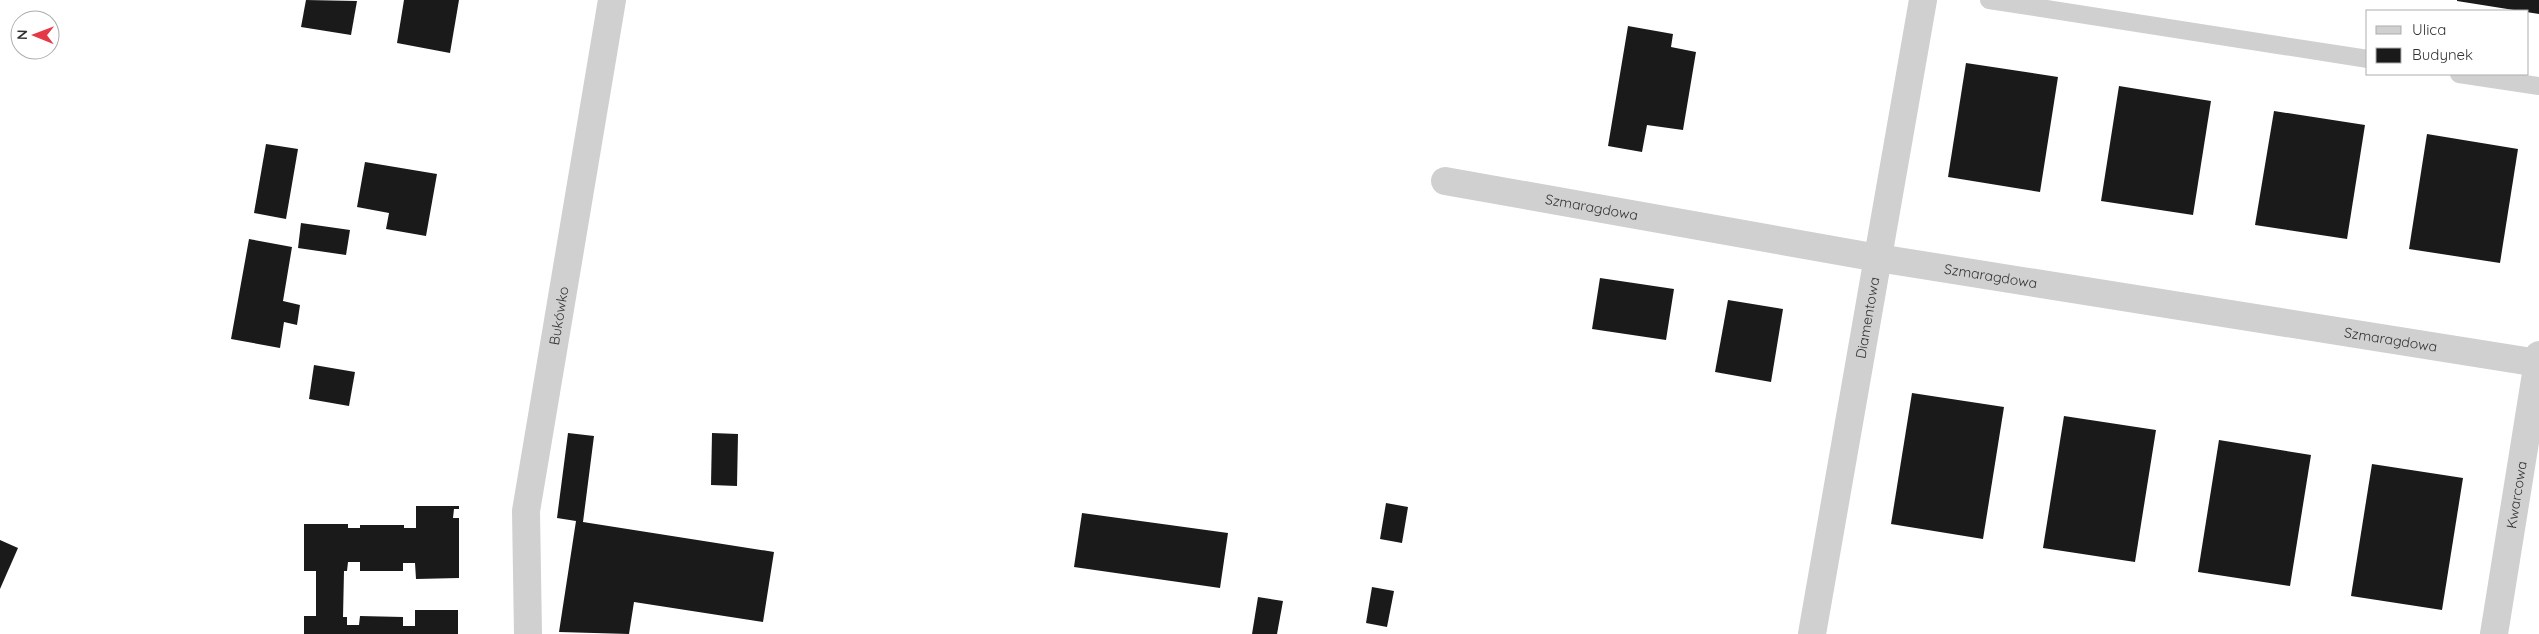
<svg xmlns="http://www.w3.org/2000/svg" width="2539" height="634" font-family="Quicksand,sans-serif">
<rect width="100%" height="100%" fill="#fff"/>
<g fill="#1a1a1a">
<polygon points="306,0 357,1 351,35 301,27"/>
<polygon points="404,0 459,0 450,53 397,43"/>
<polygon points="2457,0 2539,0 2539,14 2457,1"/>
<polygon points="1628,26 1673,34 1671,47 1696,52 1683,130 1647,125 1642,152 1608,146"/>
<polygon points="1966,63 2058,77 2040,192 1948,177"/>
<polygon points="2119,86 2211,101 2193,215 2101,201"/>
<polygon points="2274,111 2365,125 2347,239 2255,225"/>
<polygon points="2427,134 2518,149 2500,263 2409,249"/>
<polygon points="266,144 298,149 286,219 254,213"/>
<polygon points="365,162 437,174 426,236 386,229 389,213 357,207"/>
<polygon points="301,223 350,230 346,255 298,248"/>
<polygon points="249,239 292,247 283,301 300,305 297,325 284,322 280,348 231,339"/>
<polygon points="1600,278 1674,289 1666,340 1592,329"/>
<polygon points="1728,300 1783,309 1771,382 1715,372"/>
<polygon points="314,365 355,372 349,406 309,399"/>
<polygon points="1912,393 2004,407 1983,539 1891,524"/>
<polygon points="2064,416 2156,430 2135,562 2043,548"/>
<polygon points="568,433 594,436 583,522 774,552 763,622 634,602 629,634 559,632 576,521 557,518"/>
<polygon points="712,433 738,434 737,486 711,485"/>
<polygon points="2219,440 2311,455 2290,586 2198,572"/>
<polygon points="2372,464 2463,478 2442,610 2351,596"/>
<polygon points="1386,503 1408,507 1402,543 1380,539"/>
<polygon points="416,506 459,506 459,509 454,509 453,518 459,518 459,578 416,579 415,563 403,563 403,571 360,571 360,562 348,562 347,571 344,571 343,617 347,617 347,625 359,625 360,616 403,617 403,626 415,626 415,610 458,610 458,634 304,634 304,616 316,616 316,571 304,571 304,524 348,524 348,528 360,528 360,525 404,525 404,528 416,528"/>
<polygon points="1082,513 1228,533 1220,588 1074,567"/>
<polygon points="0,540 18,548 0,589"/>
<polygon points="1372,587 1394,591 1387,627 1366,623"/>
<polygon points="1258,597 1283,601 1277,634 1252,634"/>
</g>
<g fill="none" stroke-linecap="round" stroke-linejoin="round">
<g stroke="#d0d0d0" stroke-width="18">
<polyline points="1989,0 2368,59"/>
<polyline points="2459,74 2539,86"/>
</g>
<g stroke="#d0d0d0" stroke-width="28">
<path id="s1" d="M1445,181L1878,258L2538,363"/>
<path id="s2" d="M528,634L526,511L612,0"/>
<path id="s3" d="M1812,634L1923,0"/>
<path id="s4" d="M2494,634L2539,355"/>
</g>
</g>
<g text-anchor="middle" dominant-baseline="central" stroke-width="5" stroke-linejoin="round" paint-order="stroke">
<g font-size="14" fill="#333" stroke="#fff">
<text stroke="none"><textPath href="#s1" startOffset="149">Szmaragdowa</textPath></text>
<text stroke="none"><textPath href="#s1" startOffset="554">Szmaragdowa</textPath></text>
<text stroke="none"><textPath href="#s2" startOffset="321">Bukówko</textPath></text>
<text stroke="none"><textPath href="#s3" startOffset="321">Diamentowa</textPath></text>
<text stroke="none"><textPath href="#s1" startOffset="959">Szmaragdowa</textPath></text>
<text stroke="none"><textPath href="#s4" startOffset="141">Kwarcowa</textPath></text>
</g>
</g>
<rect x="2366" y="10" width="162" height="65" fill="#ffffff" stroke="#adadad"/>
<rect x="2376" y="26" width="25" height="8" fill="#d0d0d0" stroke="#adadad"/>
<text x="2412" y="35" font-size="15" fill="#333333">Ulica</text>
<rect x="2376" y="48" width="25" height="15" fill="#1a1a1a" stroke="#adadad"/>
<text x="2412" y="60" font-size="15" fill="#333333">Budynek</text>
<g transform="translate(35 35) rotate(271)"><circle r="24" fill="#ffffff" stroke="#adadad"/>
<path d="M0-4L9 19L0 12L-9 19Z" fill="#e63946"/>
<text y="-8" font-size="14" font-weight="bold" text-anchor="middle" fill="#333333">N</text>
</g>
</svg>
